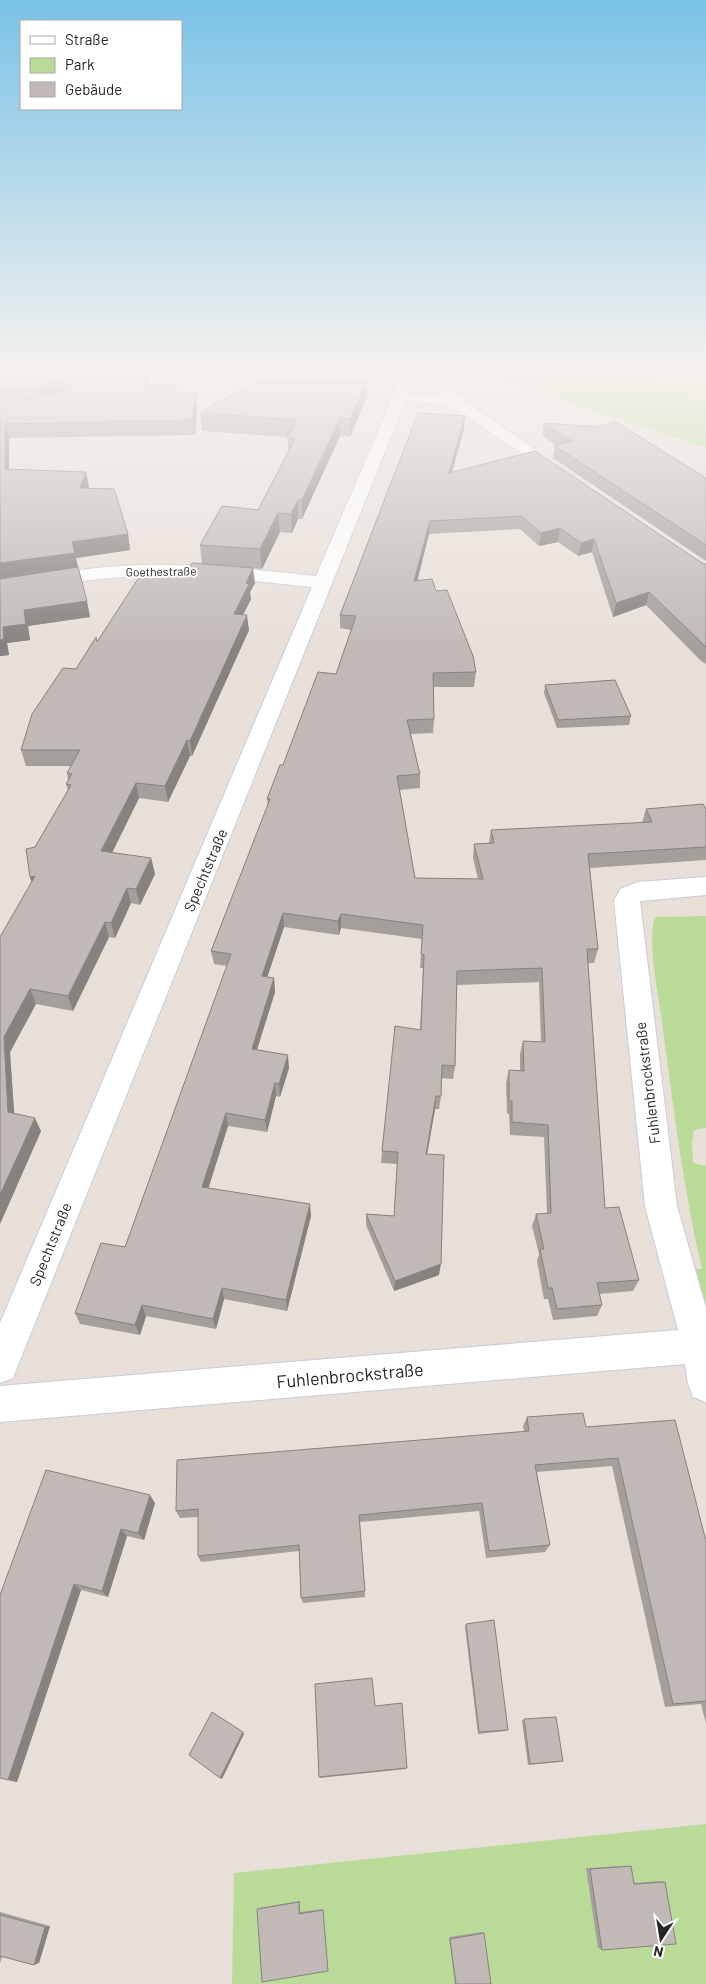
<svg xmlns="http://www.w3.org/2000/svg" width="706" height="1984" font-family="Barlow,sans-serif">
<rect width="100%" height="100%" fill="#e8dfd9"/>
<g fill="#badb98">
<polygon points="474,371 616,371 706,399 706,448"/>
<path d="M706,916V1128L694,1130L692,1143L693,1163L706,1166V1304L695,1269H702C683,1187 673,1105 662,1022C658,991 648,950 654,920L657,917Z"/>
<polygon points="706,1824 706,1984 232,1984 234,1873"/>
</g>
<polygon fill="#cee295" points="616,371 706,371 706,399 702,399"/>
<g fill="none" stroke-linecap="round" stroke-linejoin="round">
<defs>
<g id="street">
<path d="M404,371H414L416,374L18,1365L13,1378L0,1383V1323L312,587C255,581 198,574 140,576C93,578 47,586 0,593V581C47,575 94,566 141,565C200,563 258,570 316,576Z"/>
<polygon points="706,877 706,895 640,901 677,1206 706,1308 706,1402 693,1397 688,1384 685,1364 0,1422 0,1386 678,1330 645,1206 614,901 620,889 638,882"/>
</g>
<path id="secondary" d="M403,371C426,371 442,384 462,396L464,399L462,402L470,405L569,473L567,476H555L460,411L435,403L394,400L392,397L394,394L399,393L442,396L420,382L404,377L402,374Z"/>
</defs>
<use href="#street" stroke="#c7cdd8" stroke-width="2"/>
<use href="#secondary" stroke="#c7cdd8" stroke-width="2"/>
<use href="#street" fill="#fff" fill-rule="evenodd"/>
<use href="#secondary" fill="#fff" fill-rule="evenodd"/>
</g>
<g fill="#a59f9c">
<polygon points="0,371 149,371 148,385 176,385 177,392 197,408 195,435 9,438 9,469 89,486 88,488 128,534 130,550 76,558 90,617 28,626 30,640 7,643 9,655 0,656"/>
<polygon points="367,397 350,437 340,436 302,519 298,519 292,533 280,532 262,569 202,564 200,545 258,510 288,451 288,437 202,431 200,413"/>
<polygon points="465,416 464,429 452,472 706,564 706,664 700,660 646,605 613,617 592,552 578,556 558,542 539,546 520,529 429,534 417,580 436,591 476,672 474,687 433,687 434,719 433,733 411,734 420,774 420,788 400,790 415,878 478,879 473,858 474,844 489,843 491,830 642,823 646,809 706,809 706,860 590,868 598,949 594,963 588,963 605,1208 639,1280 633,1291 599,1294 602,1305 597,1316 553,1320 548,1299 544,1299 537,1261 539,1254 532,1226 536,1214 547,1213 544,1137 510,1135 509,1114 507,1113 506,1083 509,1070 520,1071 520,1054 523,1041 541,1042 539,982 457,985 455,1066 453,1079 441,1078 441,1096 439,1109 435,1109 427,1154 439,1275 394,1291 366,1225 366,1214 394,1216 397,1164 381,1163 382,1151 420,1030 423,968 420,968 422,939 341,928 339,935 284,927 267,977 274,978 275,992 257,1050 289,1068 280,1097 276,1096 267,1132 228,1126 208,1188 311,1216 287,1311 224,1299 216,1329 146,1316 140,1335 80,1324 75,1313 125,1247 227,966 214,964 211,951 268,806 267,799 283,765 336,674 351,630 340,628 340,615"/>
<polygon points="544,423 706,478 706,561 553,458 555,446 556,445 542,436"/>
<polygon points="185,576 255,583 250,592 251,599 243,615 249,630 192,756 190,756 168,802 139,798 112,853 151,858 155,874 140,905 131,903 115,938 109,937 73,1011 36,1004 10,1052 14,1113 41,1131 0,1224 0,937 32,882 30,877 35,847 68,791 66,784 68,780 67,773 71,766 26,766 21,750 76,669 97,642"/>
<polygon points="545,685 631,716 629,725 557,728 544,693"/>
<polygon points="527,1417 586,1427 706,1541 706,1724 701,1704 665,1707 612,1466 537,1472 550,1545 545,1552 486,1558 479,1511 360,1522 365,1591 365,1597 303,1603 301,1598 299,1551 201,1562 198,1556 198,1517 180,1518 176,1511 524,1431 523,1426"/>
<polygon points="155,1503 144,1540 127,1536 108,1597 81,1590 17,1782 8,1780 0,1595"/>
<polygon points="466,1624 508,1730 506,1731 478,1734 465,1627"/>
<polygon points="375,1706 407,1768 406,1769 320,1778 319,1777"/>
<polygon points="524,1719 563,1761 560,1762 528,1765 522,1721"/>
<polygon points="627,1866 631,1866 634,1883 660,1881 665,1882 602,1950 598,1948 586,1868"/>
<polygon points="300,1901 300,1912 323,1909 328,1971 257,1909 259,1908"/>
<polygon points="0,1912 50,1926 39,1963 2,1957 0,1963"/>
<polygon points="482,1932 484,1933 491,1984 455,1984 449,1937"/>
</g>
<g fill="#86827f">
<polygon points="146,371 149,371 146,399 144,385"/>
<polygon points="60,380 62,394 43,400 40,386"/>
<polygon points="367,380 367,397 350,437 350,419"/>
<polygon points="196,394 197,408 195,435 193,420"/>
<polygon points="465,416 464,429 448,486 449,473"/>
<polygon points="340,418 340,436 302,519 302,500"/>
<polygon points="5,424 9,438 8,483 5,469"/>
<polygon points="86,472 89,486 83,503 80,488"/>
<polygon points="298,500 298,519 292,533 291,514"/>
<polygon points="278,513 280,532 262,569 260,549"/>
<polygon points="430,521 429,534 414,594 414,581"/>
<polygon points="560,528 558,542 539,546 541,533"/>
<polygon points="128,534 130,550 76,558 78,568 0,579 0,563 72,542"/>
<polygon points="594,539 592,552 578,556 581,543"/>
<polygon points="253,568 255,583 250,592 251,599 236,629 234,614 246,583"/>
<polygon points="649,592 646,605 613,617 616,603"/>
<polygon points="87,601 90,617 28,626 30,640 7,643 9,655 0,656 0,640 3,627 24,610"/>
<polygon points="247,615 249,630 192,756 190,741"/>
<polygon points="187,740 190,756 168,802 165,786"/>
<polygon points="136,783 139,798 105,867 101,851"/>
<polygon points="151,858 155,874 140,905 136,889"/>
<polygon points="35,876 35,893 30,877"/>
<polygon points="127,888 131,903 115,938 111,923"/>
<polygon points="283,913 284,927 263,990 262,976"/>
<polygon points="341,914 341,928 339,935 338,921"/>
<polygon points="105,922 109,937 73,1011 68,996"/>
<polygon points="274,978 275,992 253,1062 252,1049"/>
<polygon points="30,989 36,1004 10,1052 15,1126 8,1112 4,1037"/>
<polygon points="288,1055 289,1068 280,1097 279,1084"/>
<polygon points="275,1083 276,1096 267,1132 265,1120"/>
<polygon points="436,1096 435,1109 425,1166 426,1154"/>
<polygon points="226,1113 228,1126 205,1199 202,1187"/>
<polygon points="35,1118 41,1131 0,1224 0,1195"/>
<polygon points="310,1204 311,1216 287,1311 286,1300"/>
<polygon points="441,1264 439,1275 394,1291 395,1281"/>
<polygon points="222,1288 224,1299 216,1329 213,1319"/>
<polygon points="142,1305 146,1316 140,1335 135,1325"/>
<polygon points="150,1495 155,1503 144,1540 138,1533"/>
<polygon points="121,1529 127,1536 108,1597 102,1591"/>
<polygon points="74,1584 81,1590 17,1782 8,1780"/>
<polygon points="243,1732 244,1734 222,1779 220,1778"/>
<polygon points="50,1926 39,1963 34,1965 45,1927"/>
</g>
<g fill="#c0b9b5" stroke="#86827f">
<polygon points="0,371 146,371 144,385 176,385 175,392 196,394 193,420 5,424 5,469 86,472 80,488 114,489 128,534 72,542 75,553 0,563 0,401 23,400 55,395 63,392 69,386 66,381 60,380 40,386 0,389"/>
<polygon points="367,380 350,419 340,418 302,500 298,500 291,514 278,513 260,549 200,545 222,506 258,510 295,439 287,438 297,420 200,413 256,381"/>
<polygon points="418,413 465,416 449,473 535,451 702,563 706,564 706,647 649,592 616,603 594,539 581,543 560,528 541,533 522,516 430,521 414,581 432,579 436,591 447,590 473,656 476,672 433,673 434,719 407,720 420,774 397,776 415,878 483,879 474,844 494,843 491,830 652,822 646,809 703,804 706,809 706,847 588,854 598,949 587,949 605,1208 619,1207 639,1280 597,1283 602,1305 557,1309 552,1288 548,1288 540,1249 544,1249 536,1214 551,1213 548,1125 512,1122 512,1101 509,1101 509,1070 524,1071 523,1041 545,1042 542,968 457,971 455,1066 442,1065 441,1096 436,1096 426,1154 444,1155 441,1264 395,1281 366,1214 394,1216 398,1152 382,1151 395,1026 421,1030 424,955 421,954 423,925 341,914 338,921 283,913 262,976 274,978 252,1049 288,1055 279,1084 275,1083 265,1120 226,1113 202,1187 310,1204 286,1300 222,1288 213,1319 142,1305 135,1325 75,1313 101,1243 125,1247 231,954 211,951 270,799 267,799 280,765 283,765 318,672 336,674 356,616 340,615"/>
<polygon points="616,422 706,478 706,545 555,446 572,441 544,423 595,427"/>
<polygon points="192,563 253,568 246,583 249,584 234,614 247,615 190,741 187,740 165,786 136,783 101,851 151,858 136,889 127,888 111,923 105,922 68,996 30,989 4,1037 8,1112 35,1118 0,1195 0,937 35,876 30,877 26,849 35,847 71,785 66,784 72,774 67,773 80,750 21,750 32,714 63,668 76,669 96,637 97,642 143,571 185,576"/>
<polygon points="78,567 87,601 24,610 26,624 3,627 4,639 0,640 0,579"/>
<polygon points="615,680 631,716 558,720 545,685"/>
<polygon points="583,1413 586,1427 675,1420 706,1541 706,1701 673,1704 618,1458 535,1465 550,1545 489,1551 482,1503 359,1515 365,1591 301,1598 299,1545 198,1556 198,1509 176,1511 177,1460 529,1431 527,1417"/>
<polygon points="46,1470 150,1495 138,1533 121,1529 102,1591 74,1584 8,1780 0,1778 0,1595"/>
<polygon points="494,1620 508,1730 479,1732 466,1624"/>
<polygon points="372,1678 375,1706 402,1703 407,1768 319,1777 315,1684"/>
<polygon points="212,1712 243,1732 220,1778 189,1755"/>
<polygon points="556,1717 563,1761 530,1764 524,1719"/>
<polygon points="631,1866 634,1884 665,1882 676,1944 602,1950 590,1869"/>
<polygon points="299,1902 299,1914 323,1910 328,1971 262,1982 257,1909"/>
<polygon points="0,1915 45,1927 34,1965 0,1956"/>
<polygon points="484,1933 491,1984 456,1984 450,1939"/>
</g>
<linearGradient id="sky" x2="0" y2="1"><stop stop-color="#79c2e6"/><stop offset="0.57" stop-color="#f5f1ee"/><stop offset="1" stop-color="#f5f1ee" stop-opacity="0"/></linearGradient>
<rect width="706" height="649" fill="url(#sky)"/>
<g text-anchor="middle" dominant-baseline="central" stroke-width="4" stroke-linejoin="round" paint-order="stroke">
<g font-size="12" fill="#262626" stroke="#fff">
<text transform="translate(161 571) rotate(-1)">Goethestraße</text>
</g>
<g font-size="15" fill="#262626" stroke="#fff">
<text transform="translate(205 870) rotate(-67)">Spechtstraße</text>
<text transform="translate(647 1083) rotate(-97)">Fuhlenbrockstraße</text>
<text transform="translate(50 1244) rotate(-68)">Spechtstraße</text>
</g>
<g font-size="18" fill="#262626" stroke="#fff">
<text transform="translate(350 1375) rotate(-5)">Fuhlenbrockstraße</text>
</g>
</g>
<rect x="20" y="20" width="162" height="90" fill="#ffffff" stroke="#a8a8a8"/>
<rect x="30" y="36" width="25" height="8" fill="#ffffff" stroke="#a8a8a8"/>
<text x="65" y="45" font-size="15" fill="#262626">Straße</text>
<rect x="30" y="58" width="25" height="15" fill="#badb98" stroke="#a8a8a8"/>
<text x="65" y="70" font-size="15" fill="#262626">Park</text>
<rect x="30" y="82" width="25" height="15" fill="#c0b9b5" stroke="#a8a8a8"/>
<text x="65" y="95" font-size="15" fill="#262626">Gebäude</text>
<g transform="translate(661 1939) rotate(192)" stroke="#ffffff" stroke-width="4" paint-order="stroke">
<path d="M0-4L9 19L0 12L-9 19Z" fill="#262626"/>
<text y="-8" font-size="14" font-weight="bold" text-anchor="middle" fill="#262626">N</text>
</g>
</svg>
